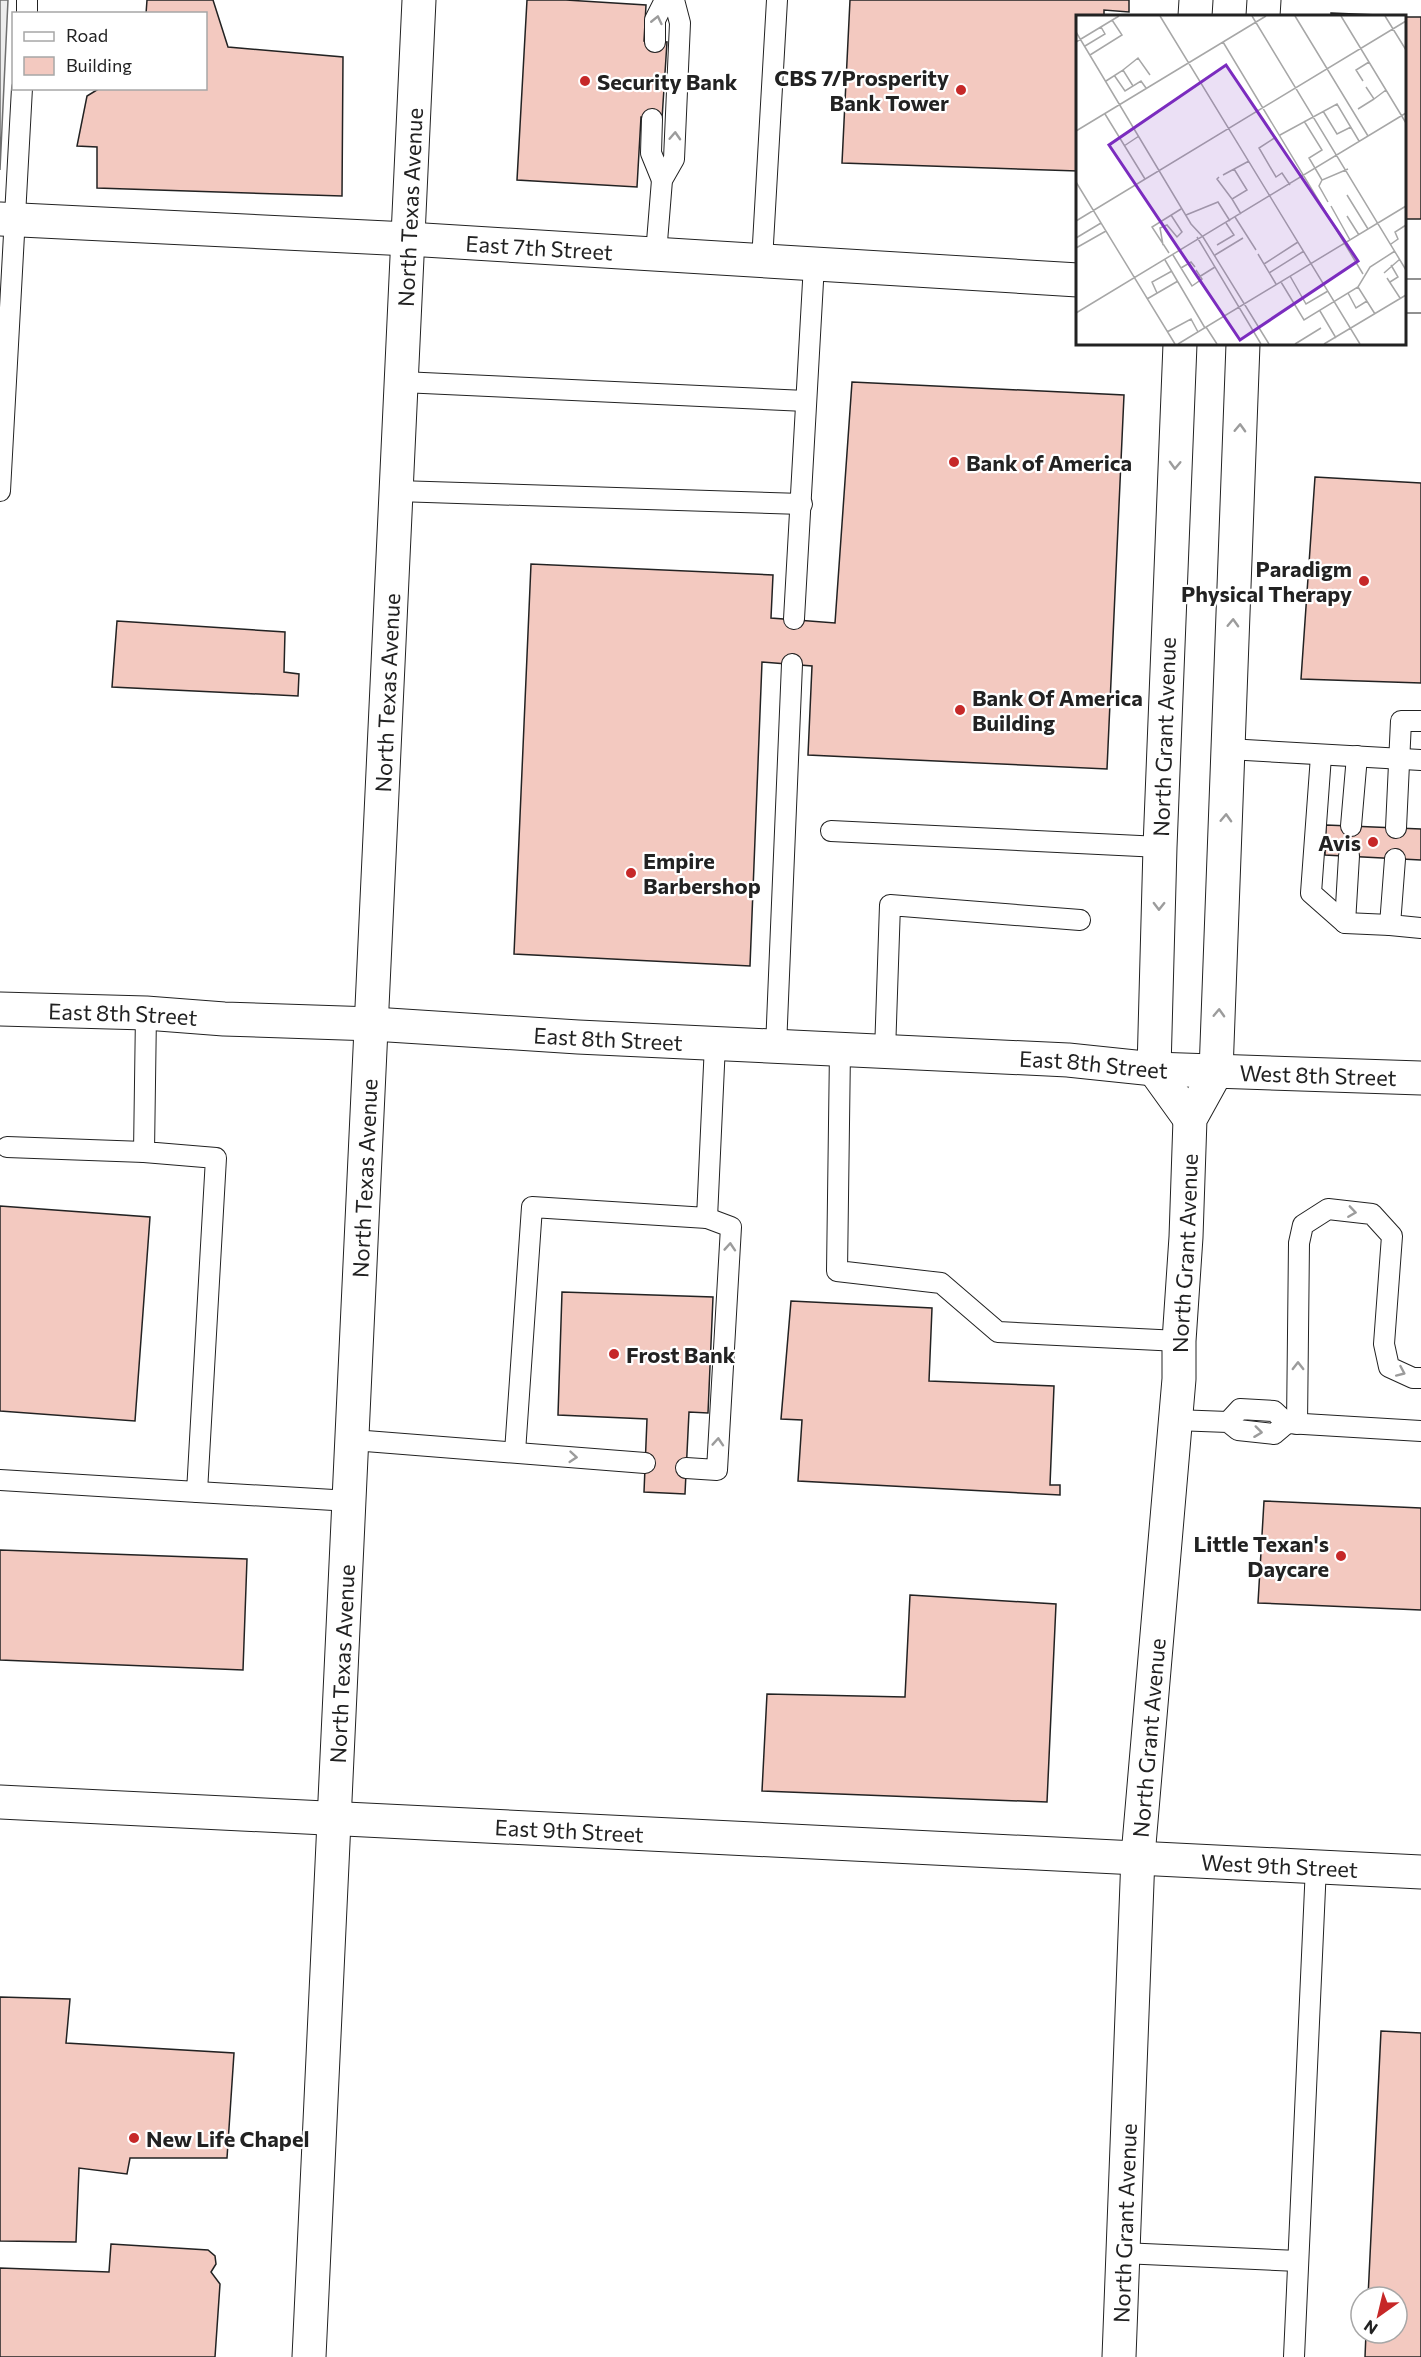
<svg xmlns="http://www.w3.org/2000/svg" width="1421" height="2357" font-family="Commissioner,sans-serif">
<rect width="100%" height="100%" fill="#fff"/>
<polygon fill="#ededed" stroke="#6f6f6f" stroke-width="1.5" points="0,0 8,0 0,170"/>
<g fill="#f3c9c0" stroke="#222" stroke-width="1.5">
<polygon points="147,0 213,0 228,47 343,57 342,196 97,188 97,147 77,146 87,96 100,88 206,88 206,14 146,14"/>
<polygon points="527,0 566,0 646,5 644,41 667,42 662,119 641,117 637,187 517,180"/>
<polygon points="850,0 1129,0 1129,12 1104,10 1104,16 1078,16 1078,171 842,163"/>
<polygon points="1331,13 1402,16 1331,16"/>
<rect x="1404" y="17" width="17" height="202"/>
<polygon points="852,382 1124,395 1107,769 808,755 812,666 762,662 750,966 514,954 531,564 773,575 771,618 835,623"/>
<polygon points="1315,477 1421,483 1421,683 1301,679"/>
<polygon points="117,621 285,632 284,672 299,674 298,696 112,687"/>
<polygon points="1326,825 1421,829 1421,860 1325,855"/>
<polygon points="0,1206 150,1217 135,1421 0,1411"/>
<polygon points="562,1292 713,1297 708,1413 689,1412 685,1494 644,1492 647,1419 558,1415"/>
<polygon points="791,1301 932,1308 929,1381 1054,1386 1050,1485 1060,1485 1060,1495 798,1481 802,1420 781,1419"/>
<polygon points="1264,1501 1421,1508 1421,1610 1258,1603"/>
<polygon points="0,1550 247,1559 243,1670 0,1660"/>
<polygon points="910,1595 1056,1604 1047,1802 762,1791 767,1694 905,1697"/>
<polygon points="0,1997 70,1999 66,2043 234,2053 227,2158 130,2158 127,2174 79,2168 76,2242 0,2241"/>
<polygon points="1381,2031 1421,2033 1421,2357 1365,2357 1366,2333 1397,2333 1397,2297 1368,2297"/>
<polygon points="111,2244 208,2250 215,2256 216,2264 211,2272 220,2284 215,2357 0,2357 0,2268 109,2272"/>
</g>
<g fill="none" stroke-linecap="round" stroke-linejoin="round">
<defs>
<g id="service">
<polyline points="27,14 27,0"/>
<polyline points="655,42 655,20 665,0"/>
<polyline points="652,119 651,153 662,180"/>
<polyline points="656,254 662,180 674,159 680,23 674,0"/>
<polyline points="762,261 777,0"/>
<polyline points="402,382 806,401"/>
<polyline points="0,491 22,88"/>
<polyline points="397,491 802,504"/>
<polyline points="794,619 814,264"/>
<polyline points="1228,749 1421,760"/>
<polyline points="1321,756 1311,893 1345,923"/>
<polyline points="1351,826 1357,756"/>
<polyline points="1396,828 1401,721 1421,721"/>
<polyline points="831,831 1160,847"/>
<polyline points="1349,856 1345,923 1390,925"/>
<polyline points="1395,859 1390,925 1421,928"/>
<polyline points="776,1047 792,664"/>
<polyline points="840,1050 837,1271 941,1283 998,1332 1179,1341"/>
<polyline points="885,1052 890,905 1080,920"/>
<polyline points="7,1147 144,1152"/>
<polyline points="1175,1420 1228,1422 1238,1430 1274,1434 1287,1423"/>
<polyline points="1228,1422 1240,1409 1274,1411 1287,1423 1421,1431"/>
<polyline points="1297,1424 1299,1243 1303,1225 1328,1209 1372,1214 1392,1236 1384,1344 1389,1367 1413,1378 1421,1378"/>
<polyline points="353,1440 645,1463"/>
<polyline points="515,1452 532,1207 707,1218 715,1044"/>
<polyline points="686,1468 717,1470 731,1227 707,1218"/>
<polyline points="0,1480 197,1492 216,1158 144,1152 146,1013"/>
<polyline points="197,1492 350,1501"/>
<polyline points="1122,2253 1298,2261"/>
<polyline points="1294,2357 1316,1866"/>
</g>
<g id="minor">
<path id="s1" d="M0,1802L1421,1872"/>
<path id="s2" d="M309,2357L419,0"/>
</g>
<g id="tertiary">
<path id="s3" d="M0,219L408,239L1078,280"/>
<polyline points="1404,296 1421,296"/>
</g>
<g id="secondary">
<path id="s4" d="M0,1009L146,1013L224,1019L373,1024L578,1037L1068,1060L1154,1069L1421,1078"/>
</g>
<g id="primary">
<polyline points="1195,16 1196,0"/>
<polyline points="1263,16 1264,0"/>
<polyline points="1180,344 1160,847 1154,1069 1190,1119"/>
<path id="s5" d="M1119,2357L1138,1856L1179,1379V1341L1186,1237L1190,1119L1216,1072L1243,344"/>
</g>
</defs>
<use href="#service" stroke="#222" stroke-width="22"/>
<use href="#minor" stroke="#222" stroke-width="35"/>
<use href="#tertiary" stroke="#222" stroke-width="35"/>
<use href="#secondary" stroke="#222" stroke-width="35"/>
<use href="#primary" stroke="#222" stroke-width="35"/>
<use href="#service" stroke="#fff" stroke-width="20"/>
<use href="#minor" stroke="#fff" stroke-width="33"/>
<use href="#tertiary" stroke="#fff" stroke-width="33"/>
<use href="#secondary" stroke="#fff" stroke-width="33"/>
<use href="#primary" stroke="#fff" stroke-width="33"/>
</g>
<defs><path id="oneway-chevron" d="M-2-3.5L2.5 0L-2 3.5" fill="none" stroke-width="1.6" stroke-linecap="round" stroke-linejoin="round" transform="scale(1.5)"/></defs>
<g stroke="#9c9c9c">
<use href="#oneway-chevron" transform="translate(657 20) rotate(-77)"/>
<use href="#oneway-chevron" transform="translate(675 136) rotate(-87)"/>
<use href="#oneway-chevron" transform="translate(1240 428) rotate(-88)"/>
<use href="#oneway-chevron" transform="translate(1175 465) rotate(92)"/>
<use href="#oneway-chevron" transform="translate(1233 623) rotate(-88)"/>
<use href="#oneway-chevron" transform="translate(1226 818) rotate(-88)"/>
<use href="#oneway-chevron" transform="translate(1159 906) rotate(91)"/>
<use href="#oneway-chevron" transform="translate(1219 1013) rotate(-88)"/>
<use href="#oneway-chevron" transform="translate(1352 1212) rotate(8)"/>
<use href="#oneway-chevron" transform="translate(730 1247) rotate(-86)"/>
<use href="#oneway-chevron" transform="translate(1298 1366) rotate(-90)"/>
<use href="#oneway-chevron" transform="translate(1401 1372) rotate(24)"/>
<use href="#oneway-chevron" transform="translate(1258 1432) rotate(7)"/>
<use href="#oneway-chevron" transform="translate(718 1442) rotate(-86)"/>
<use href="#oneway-chevron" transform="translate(573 1457) rotate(5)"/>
</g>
<g fill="#c62828" stroke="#fff" stroke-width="2">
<circle cx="585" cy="81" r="6"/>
<circle cx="961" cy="90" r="6"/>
<circle cx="954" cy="462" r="6"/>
<circle cx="1364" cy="581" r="6"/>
<circle cx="960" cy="710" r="6"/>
<circle cx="1373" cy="842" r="6"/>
<circle cx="631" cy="873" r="6"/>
<circle cx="614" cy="1354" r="6"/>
<circle cx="1341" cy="1556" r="6"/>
<circle cx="134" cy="2138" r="6"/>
</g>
<g text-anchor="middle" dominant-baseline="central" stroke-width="4.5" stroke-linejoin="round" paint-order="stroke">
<g font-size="22" font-weight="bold" fill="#222" stroke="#fff" text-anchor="start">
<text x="949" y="77" text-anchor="end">CBS 7/Prosperity<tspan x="949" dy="25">Bank Tower</tspan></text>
<text x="597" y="81">Security Bank</text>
<text x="966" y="462">Bank of America</text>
<text x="1352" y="568" text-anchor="end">Paradigm<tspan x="1352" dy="25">Physical Therapy</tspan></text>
<text x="972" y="697">Bank Of America<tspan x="972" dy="25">Building</tspan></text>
<text x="1361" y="842" text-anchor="end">Avis</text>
<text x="643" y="860">Empire<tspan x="643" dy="25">Barbershop</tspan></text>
<text x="626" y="1354">Frost Bank</text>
<text x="1329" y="1543" text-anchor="end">Little Texan's<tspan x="1329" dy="25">Daycare</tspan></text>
<text x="146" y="2138">New Life Chapel</text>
</g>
<g font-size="22" fill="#222" stroke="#fff">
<text stroke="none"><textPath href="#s2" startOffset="2152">North Texas Avenue</textPath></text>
<text stroke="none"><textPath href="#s3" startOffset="540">East 7th Street</textPath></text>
<text stroke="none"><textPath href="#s2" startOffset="1666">North Texas Avenue</textPath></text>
<text transform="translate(1164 737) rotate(-88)">North Grant Avenue</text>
<text stroke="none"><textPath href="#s4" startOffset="123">East 8th Street</textPath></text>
<text stroke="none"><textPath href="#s4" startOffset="609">East 8th Street</textPath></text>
<text stroke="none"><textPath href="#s4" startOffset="1095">East 8th Street</textPath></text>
<text stroke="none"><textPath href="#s4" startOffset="1320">West 8th Street</textPath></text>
<text stroke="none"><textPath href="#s2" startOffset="1180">North Texas Avenue</textPath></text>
<text stroke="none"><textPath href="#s5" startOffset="1106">North Grant Avenue</textPath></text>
<text stroke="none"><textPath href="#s2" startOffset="694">North Texas Avenue</textPath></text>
<text stroke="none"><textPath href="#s5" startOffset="620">North Grant Avenue</textPath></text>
<text stroke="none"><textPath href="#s1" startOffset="570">East 9th Street</textPath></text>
<text stroke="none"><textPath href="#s1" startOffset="1281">West 9th Street</textPath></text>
<text stroke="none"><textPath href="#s5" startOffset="134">North Grant Avenue</textPath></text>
</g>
</g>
<g transform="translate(1076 15)">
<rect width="330" height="330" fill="#fff"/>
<path fill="none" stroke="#a7a7a7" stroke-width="1.5" d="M84,1L284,329M176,1L330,255M219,1L292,121M265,1L330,108M309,1L330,35M0,17L115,209L127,222L193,329M0,27L43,1M147,27L287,259M9,31L29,19L25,12M14,40L46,20L36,5M47,55L62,43L74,60M38,60L49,76L65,66L70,73M30,66L47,55L57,71M287,66L280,55L293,47M290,72L298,84L310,75M282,94L298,84M247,96L261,119L275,112M29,99L69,164M228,106L246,135L233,143L246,165M0,116L190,1M204,120L261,89L283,126M200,122L183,133L200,162L206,158L214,170M48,131L63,121M158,154L171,175L156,184L165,199M147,160L173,146M143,162L141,164L156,184M0,167L99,329M271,180L292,214M252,187L243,171L246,165L272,154M255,191L274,225M110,200L142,187L154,206M271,201L283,220M159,202L180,235M0,206L330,6M121,222L185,329M0,223L25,208M315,229L322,224L319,217L330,210M87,230L84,213L91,210L101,222L106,217L95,200M141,230L158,220L150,208M0,233L30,216M93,238L76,212L105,194M182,239L200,269M97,240L116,271L126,264L120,255M139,240L167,223M89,245L129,313M188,249L222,227M105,253L115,247L119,252M193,258L228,236M308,258L324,244M214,261L230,289L252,276M123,262L139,252M311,263L324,283M205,267L228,305L282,272L294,252L319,236M314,267L322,262L315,250M282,272L299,299M81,278L76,267L96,256M272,278L280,293L291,286M71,284L102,266M244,296L260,323M0,298L330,98M130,312L141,329M91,317L115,304L122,317M102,329L330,191M219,329L245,313M248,329L330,280"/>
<path fill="#7b2cbf" fill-opacity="0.15" stroke="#7b2cbf" stroke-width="3" d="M150,50L282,246L164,325L33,130Z"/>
<rect width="330" height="330" fill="none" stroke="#222" stroke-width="3"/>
</g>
<rect x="12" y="12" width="195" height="78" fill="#ffffff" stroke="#a7a7a7" stroke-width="1.5"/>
<rect x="24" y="32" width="30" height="9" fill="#ffffff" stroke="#a7a7a7" stroke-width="1.5"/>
<text x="66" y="42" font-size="18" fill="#222222">Road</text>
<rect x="24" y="57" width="30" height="18" fill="#f3c9c0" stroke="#a7a7a7" stroke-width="1.5"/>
<text x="66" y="72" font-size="18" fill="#222222">Building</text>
<g transform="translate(1379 2315) rotate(214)"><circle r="28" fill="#ffffff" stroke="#a7a7a7" stroke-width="1.5"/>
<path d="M0-4.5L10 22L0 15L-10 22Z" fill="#c62828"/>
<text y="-9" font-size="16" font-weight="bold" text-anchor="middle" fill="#222222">N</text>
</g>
</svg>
